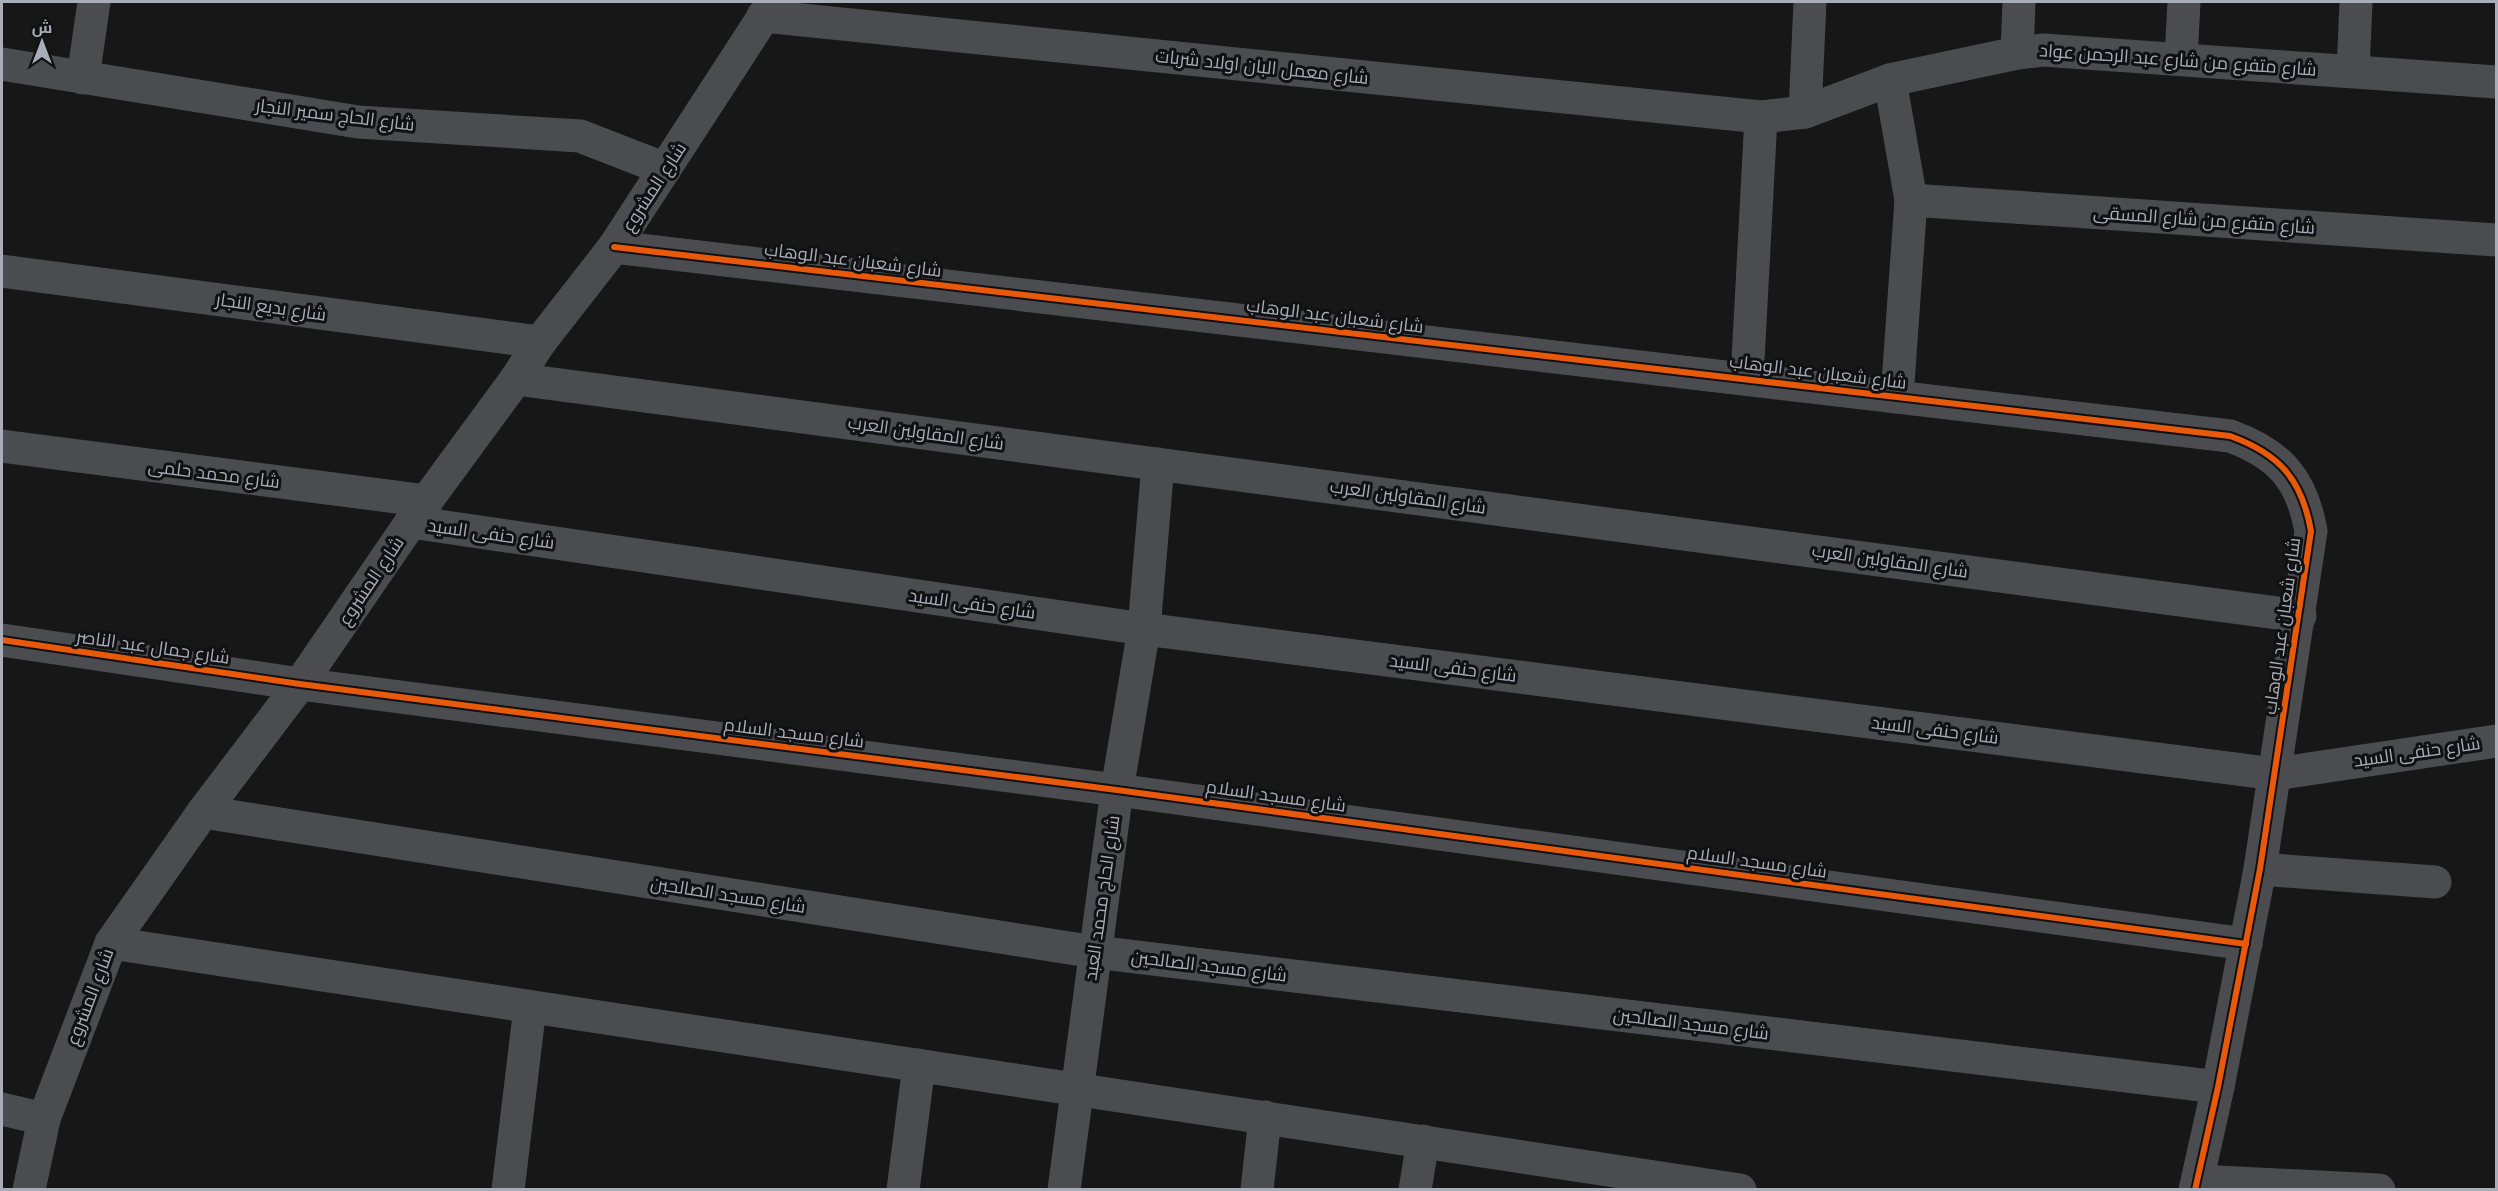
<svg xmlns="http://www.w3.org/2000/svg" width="2498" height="1191" font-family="Arial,Cairo,sans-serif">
<rect width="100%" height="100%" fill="#171717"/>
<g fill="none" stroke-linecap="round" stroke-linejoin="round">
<g stroke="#4b4c50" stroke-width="33">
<polyline points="763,16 1761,117 1805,112 1890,80 2017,53 2043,50 2496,82"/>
<polyline points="2017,53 2019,2"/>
<polyline points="2181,59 2184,2"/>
<polyline points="2,64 358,122 580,136 665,169"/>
<polyline points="2353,71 2356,2"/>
<polyline points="83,78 94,2"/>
<polyline points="1890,80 1911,200 1897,397"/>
<polyline points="1805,112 1810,2"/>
<polyline points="1911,200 2496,240"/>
<path d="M614,247L2230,436C2280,454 2302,480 2311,531L2260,869L2218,1087L2195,1190"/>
<polyline points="2,271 540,342"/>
<polyline points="516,379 2300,616"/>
<polyline points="1747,379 1761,117"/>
<polyline points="2,446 427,501"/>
<polyline points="411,522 1144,629 2275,774 2496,741"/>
<polyline points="2,640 300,684 1117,790 2246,944"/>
<polyline points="203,812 1095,952 2218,1087"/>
<polyline points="2260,869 2435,882"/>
<polyline points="111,943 1740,1190"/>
<polyline points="2,1109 44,1119"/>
<polyline points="2199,1181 2379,1190"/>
<polyline points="29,1190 44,1119 111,943 203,812 300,684 411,522 516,379 540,342 614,247 773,2"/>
<polyline points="508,1190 530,1007"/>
<polyline points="903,1190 919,1065"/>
<polyline points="1064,1190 1117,790 1144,629 1158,464"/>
<polyline points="1257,1190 1265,1117"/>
<polyline points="1415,1190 1423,1141"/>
</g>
<defs>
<g id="cycleway">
<path d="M614,247L2230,436C2280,454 2302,480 2311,531L2260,869L2218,1087L2195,1190"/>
<polyline points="2,640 300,684 1117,790 2246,944"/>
</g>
</defs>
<use href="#cycleway" stroke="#111113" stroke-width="10"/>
<use href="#cycleway" stroke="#e8590c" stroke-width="6"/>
</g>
<g text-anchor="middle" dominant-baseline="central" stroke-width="6" stroke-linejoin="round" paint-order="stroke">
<g font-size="18" fill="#a8adb8" stroke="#111113">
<text transform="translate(2178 60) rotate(4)">شارع متفرع من شارع عبد الرحمن عواد</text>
<text transform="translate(1262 67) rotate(6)">شارع معمل البان اولاد شربات</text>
<text transform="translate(335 115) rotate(7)">شارع الحاج سمير النجار</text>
<text transform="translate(654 187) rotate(-57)">شارع المشروع</text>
<text transform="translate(2204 220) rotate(4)">شارع متفرع من شارع المسقى</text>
<text transform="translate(853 260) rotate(7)">شارع شعبان عبد الوهاب</text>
<text transform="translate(271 307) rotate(8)">شارع بديع النجار</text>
<text transform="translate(1335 316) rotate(7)">شارع شعبان عبد الوهاب</text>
<text transform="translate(1818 372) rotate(7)">شارع شعبان عبد الوهاب</text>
<text transform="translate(926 433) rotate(8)">شارع المقاولين العرب</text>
<text transform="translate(214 474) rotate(7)">شارع محمد حلمى</text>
<text transform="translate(1408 497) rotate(8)">شارع المقاولين العرب</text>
<text transform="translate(491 534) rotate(8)">شارع حنفى السيد</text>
<text transform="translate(1890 561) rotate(8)">شارع المقاولين العرب</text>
<text transform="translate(371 581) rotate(-56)">شارع المشروع</text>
<text transform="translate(972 604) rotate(8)">شارع حنفى السيد</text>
<text transform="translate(2282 626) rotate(-82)">شارع شعبان عبد الوهاب</text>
<text transform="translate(153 647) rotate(8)">شارع جمال عبد الناصر</text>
<text transform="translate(1453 668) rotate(7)">شارع حنفى السيد</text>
<text transform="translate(1935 730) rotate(7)">شارع حنفى السيد</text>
<text transform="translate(794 733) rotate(7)">شارع مسجد السلام</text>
<text transform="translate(2417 752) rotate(-8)">شارع حنفى السيد</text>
<text transform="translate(1276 796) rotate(8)">شارع مسجد السلام</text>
<text transform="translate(1757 862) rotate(8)">شارع مسجد السلام</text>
<text transform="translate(728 895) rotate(9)">شارع مسجد الصالحين</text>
<text transform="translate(1102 898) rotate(-82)">شارع الحاج محمد العبد</text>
<text transform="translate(1209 966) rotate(7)">شارع مسجد الصالحين</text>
<text transform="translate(90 997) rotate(-69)">شارع المشروع</text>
<text transform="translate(1691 1024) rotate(7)">شارع مسجد الصالحين</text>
</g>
</g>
<rect width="2498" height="1191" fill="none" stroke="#a8adb8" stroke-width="6"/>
<g transform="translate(42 42)" stroke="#111113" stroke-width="4.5" paint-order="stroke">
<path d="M0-4.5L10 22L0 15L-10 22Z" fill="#a8adb8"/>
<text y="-9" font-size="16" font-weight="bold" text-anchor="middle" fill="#a8adb8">ش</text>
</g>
</svg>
